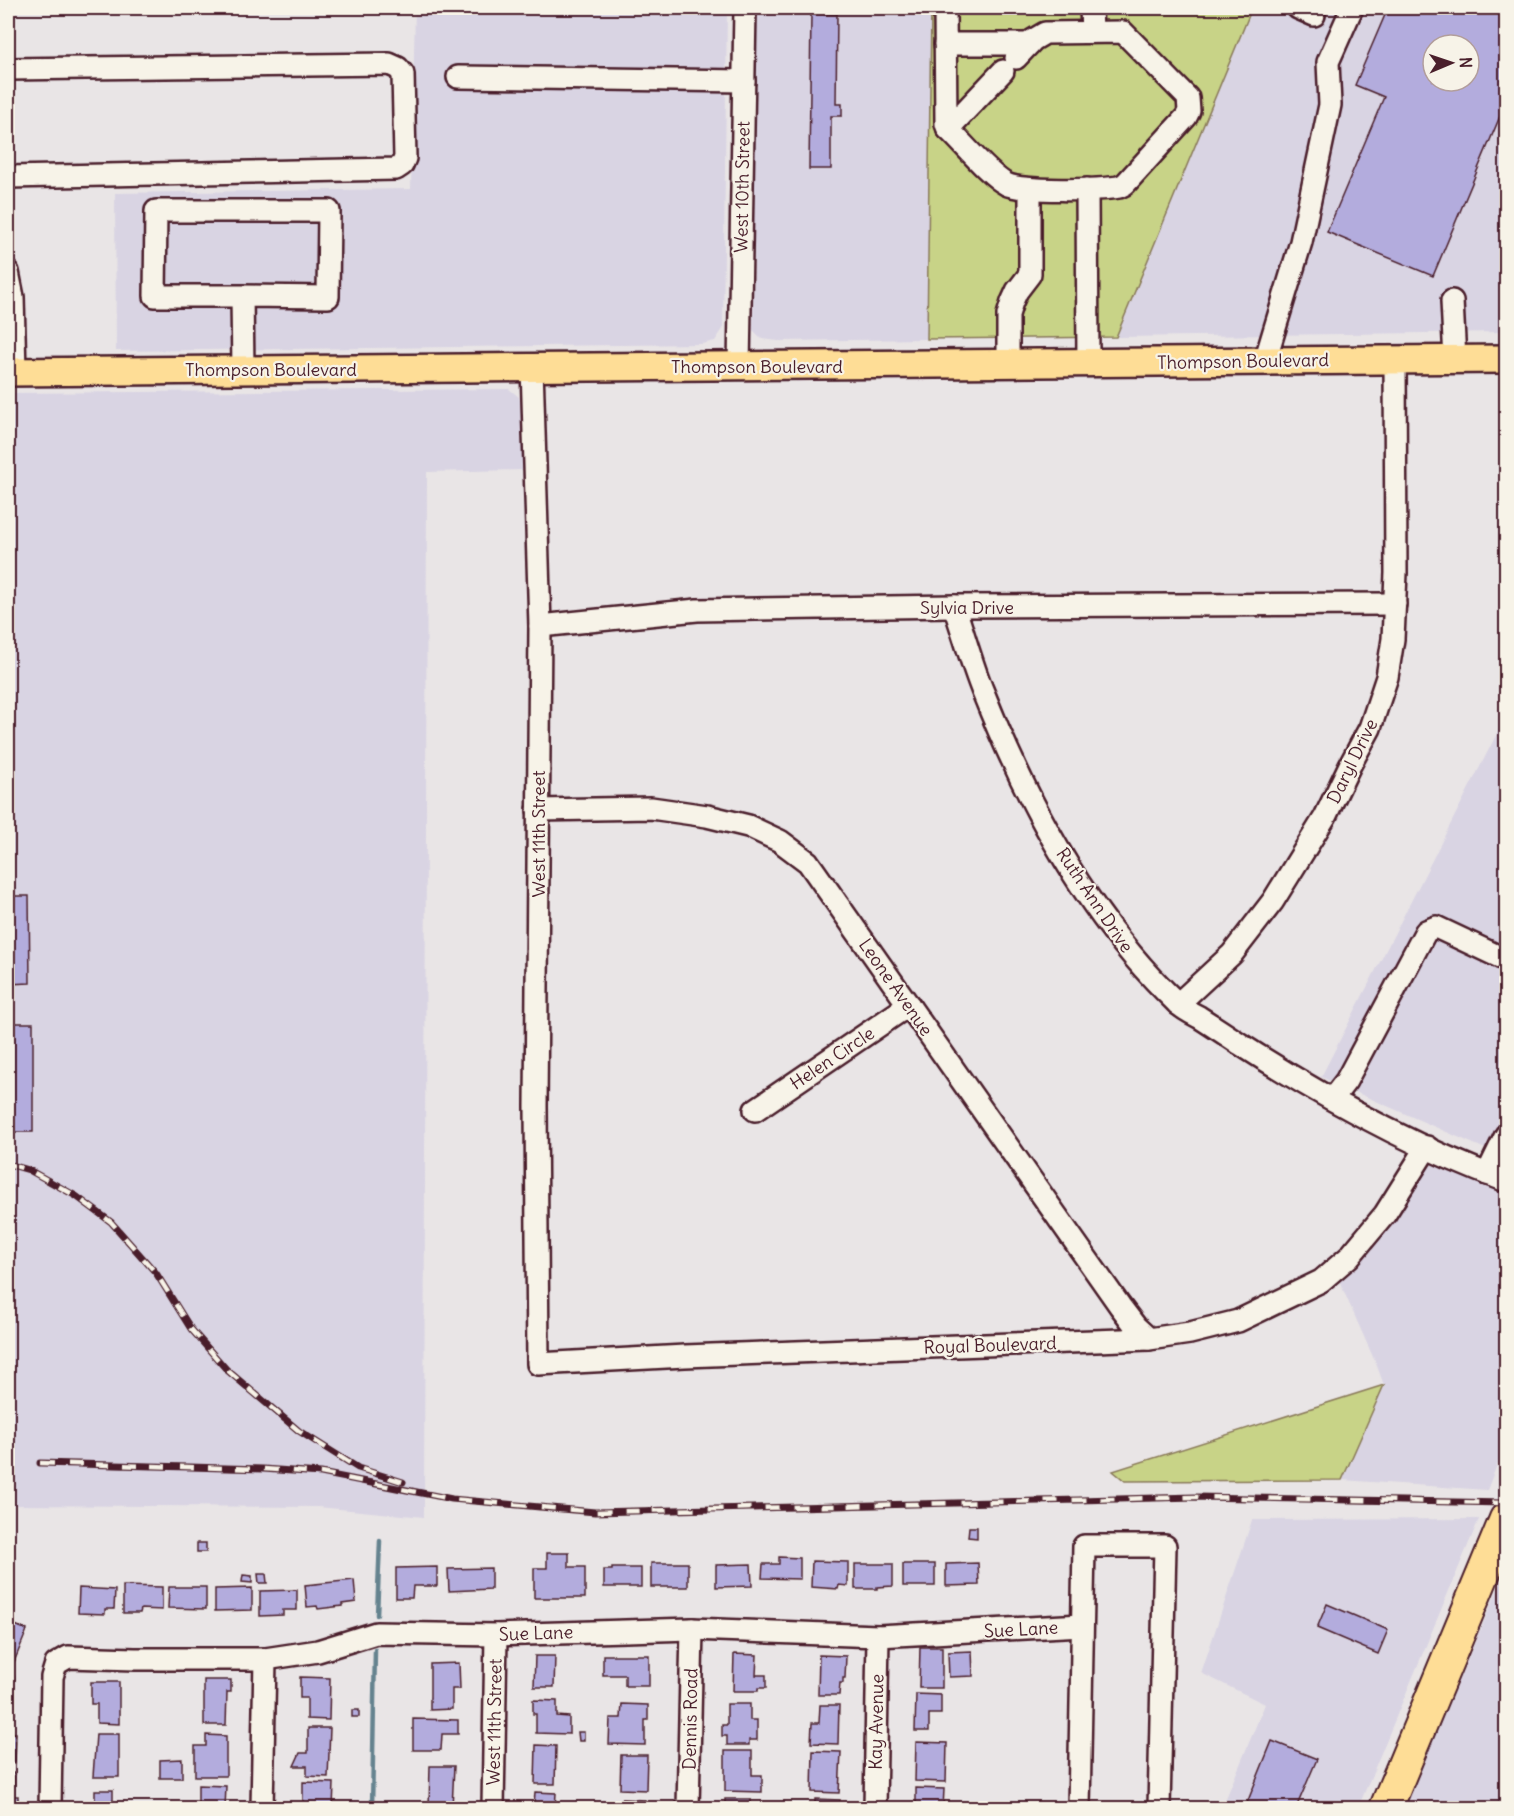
<svg xmlns="http://www.w3.org/2000/svg" width="1514" height="1816" font-family="Delius,sans-serif">
<rect width="100%" height="100%" fill="#e9e5e6"/>
<filter id="ink" filterUnits="userSpaceOnUse"><feTurbulence type="fractalNoise" baseFrequency=".0167" numOctaves="2"/><feDisplacementMap in="SourceGraphic" scale="12" xChannelSelector="R" yChannelSelector="G"/><feConvolveMatrix kernelMatrix="1 2 1 2 8 2 1 2 1" color-interpolation-filters="sRGB"/></filter>
<g filter="url(#ink)">
<g fill="#d9d4e3" fill-rule="evenodd">
<polygon points="415,8 727,8 723,329 715,341 701,344 116,351 115,193 411,189"/>
<polygon points="756,8 931,8 927,339 778,341 762,339 753,330"/>
<path d="M1252,8H1506V332L1116,337ZM1433,45H1469V81H1433Z"/>
<polygon points="509,389 519,397 525,417 522,470 427,472 424,1517 318,1507 8,1505 8,393"/>
<polygon points="1506,716 1506,1158 1321,1077"/>
<polygon points="1435,1156 1506,1182 1506,1442 1487,1490 1342,1480 1384,1385 1377,1366 1337,1276 1422,1162"/>
<polygon points="1479,1519 1358,1808 1222,1808 1265,1704 1201,1673 1252,1520"/>
<polygon points="1506,1570 1506,1808 1404,1808"/>
</g>
<g fill="#c8d387" stroke="#897959" stroke-width="1.5">
<polygon points="931,8 1252,8 1116,337 927,339"/>
<polygon points="1384,1385 1342,1480 1125,1481 1113,1471"/>
</g>
<g fill="none" stroke-linecap="round" stroke-linejoin="round">
<g stroke="#65838f" stroke-width="4.5">
<polyline points="377,1615 380,1541"/>
<polyline points="372,1808 375,1650"/>
</g>
</g>
<g fill="#b3acdd" stroke="#4a1f2b" stroke-width="1.5" fill-rule="evenodd">
<path d="M1388,8H1506V102L1433,276L1327,232L1384,97L1355,85ZM1433,45H1469V81H1433Z"/>
<polygon points="811,14 837,14 836,104 842,104 842,116 831,116 831,169 809,169"/>
<polygon points="8,896 29,896 30,983 8,984"/>
<rect x="8" y="1023" width="25" height="109"/>
<polygon points="969,1527 977,1527 977,1538 968,1537"/>
<rect x="197" y="1543" width="9" height="9"/>
<polygon points="547,1553 569,1553 569,1567 585,1567 585,1598 534,1598 534,1568 547,1568"/>
<polygon points="779,1557 800,1558 800,1579 762,1578 763,1564 779,1564"/>
<polygon points="812,1561 848,1562 848,1586 839,1585 838,1589 811,1587"/>
<rect x="651" y="1563" width="37" height="24"/>
<polygon points="978,1563 979,1585 946,1586 946,1564"/>
<polygon points="751,1564 752,1586 716,1587 716,1565"/>
<polygon points="855,1564 893,1564 893,1586 877,1587 877,1589 855,1589"/>
<rect x="903" y="1564" width="32" height="22"/>
<polygon points="437,1567 437,1586 413,1586 412,1598 396,1598 396,1568"/>
<polygon points="491,1568 491,1589 449,1591 448,1569"/>
<polygon points="612,1568 641,1568 641,1587 604,1587 604,1570 612,1570"/>
<polygon points="258,1574 266,1574 267,1583 259,1583"/>
<polygon points="243,1575 252,1576 252,1583 242,1582"/>
<polygon points="354,1580 356,1602 342,1604 342,1606 318,1609 317,1606 307,1607 305,1585"/>
<polygon points="123,1586 162,1587 162,1610 141,1609 140,1613 123,1613"/>
<polygon points="169,1587 206,1587 206,1609 168,1608"/>
<polygon points="79,1588 115,1590 114,1609 105,1609 105,1614 78,1613"/>
<polygon points="252,1588 252,1610 215,1611 215,1589"/>
<polygon points="297,1590 297,1610 283,1610 283,1615 260,1616 260,1591"/>
<polygon points="1327,1604 1388,1630 1378,1654 1317,1628"/>
<polygon points="8,1622 27,1630 14,1662 8,1659"/>
<polygon points="920,1647 942,1647 942,1688 919,1688"/>
<polygon points="972,1651 973,1676 949,1677 948,1652"/>
<polygon points="734,1654 757,1655 756,1675 766,1675 766,1688 758,1688 758,1691 733,1691"/>
<polygon points="603,1655 649,1655 649,1686 625,1686 625,1675 603,1675"/>
<polygon points="819,1655 846,1656 845,1678 843,1678 843,1683 840,1683 839,1695 818,1695"/>
<polygon points="535,1656 555,1656 554,1687 534,1687"/>
<polygon points="459,1663 460,1689 452,1689 452,1709 430,1710 430,1664"/>
<polygon points="8,1676 14,1676 15,1714 8,1715"/>
<polygon points="300,1677 330,1678 329,1720 307,1719 307,1698 300,1698"/>
<polygon points="204,1680 231,1680 231,1692 227,1692 226,1725 204,1725"/>
<polygon points="91,1682 119,1682 119,1724 97,1723 97,1704 91,1704"/>
<polygon points="916,1694 941,1695 941,1714 929,1714 929,1731 915,1731"/>
<polygon points="533,1700 557,1701 557,1716 569,1717 569,1734 536,1733 536,1714 533,1714"/>
<polygon points="622,1704 648,1705 648,1720 645,1720 645,1745 609,1744 610,1718 621,1718"/>
<polygon points="727,1704 750,1704 750,1720 757,1720 757,1740 749,1740 749,1745 727,1745 727,1736 722,1736 722,1725 727,1725"/>
<polygon points="820,1705 839,1705 838,1744 811,1743 812,1723 819,1723"/>
<rect x="352" y="1710" width="7" height="7"/>
<polygon points="413,1719 458,1720 458,1734 442,1734 441,1750 413,1750"/>
<polygon points="8,1724 10,1724 10,1733 16,1733 15,1764 8,1763"/>
<polygon points="308,1728 330,1728 328,1777 307,1776 307,1766 294,1766 300,1753 308,1753"/>
<polygon points="578,1732 584,1732 584,1741 579,1741"/>
<polygon points="96,1734 119,1734 119,1777 93,1777"/>
<polygon points="206,1735 226,1736 226,1776 195,1776 195,1746 206,1746"/>
<polygon points="1272,1741 1317,1759 1296,1808 1245,1808"/>
<polygon points="916,1742 947,1743 946,1782 915,1781"/>
<polygon points="536,1745 556,1746 555,1784 535,1784"/>
<polygon points="725,1751 752,1751 752,1775 762,1775 762,1792 725,1791"/>
<polygon points="813,1751 841,1752 839,1793 812,1792"/>
<polygon points="621,1755 647,1755 646,1790 620,1789"/>
<polygon points="182,1759 182,1778 160,1778 160,1760"/>
<polygon points="430,1766 454,1766 452,1808 429,1808"/>
<polygon points="8,1773 14,1773 14,1796 18,1796 18,1806 14,1806 14,1808 8,1808"/>
<polygon points="303,1782 334,1783 333,1808 303,1808"/>
<polygon points="1506,1784 1506,1808 1496,1808"/>
<polygon points="198,1785 226,1786 225,1808 198,1808"/>
<polygon points="916,1788 944,1789 943,1808 916,1808"/>
<rect x="95" y="1790" width="18" height="18"/>
<polygon points="535,1792 556,1793 555,1808 536,1808 537,1805 534,1805"/>
<polygon points="622,1799 645,1800 645,1808 621,1808"/>
<rect x="725" y="1799" width="25" height="9"/>
<polygon points="815,1799 840,1800 839,1808 815,1808"/>
</g>
<g fill="none" stroke-linecap="round" stroke-linejoin="round">
<defs>
<g id="minor">
<path d="M945,8L946,124L948,129C963,143 989,175 1006,184C1022,192 1099,190 1119,187L1125,184L1186,117L1189,111L1188,98L1123,32L1045,33L1033,40L1016,58"/>
<polyline points="1091,8 1092,32"/>
<polyline points="1298,8 1314,15"/>
<polyline points="945,44 1029,44"/>
<polyline points="8,69 389,64 398,68 403,74 405,158 402,165 396,169 8,177"/>
<polyline points="458,77 744,81"/>
<polyline points="948,129 1003,71"/>
<polyline points="1087,189 1088,363"/>
<polyline points="8,272 13,297 15,371"/>
<polyline points="242,296 328,297 329,211 156,211 155,296 242,296 243,369"/>
<polyline points="1452,301 1455,360"/>
<polyline points="1265,361 1301,242 1330,105 1328,62 1352,8"/>
<polyline points="1008,364 1008,315 1012,302 1017,291 1030,274 1030,189"/>
<polyline points="532,367 540,626 536,1106 538,1364 685,1356 1149,1339 1190,1333 1238,1321 1321,1281 1349,1257 1385,1214 1427,1147"/>
<polyline points="739,367 745,8"/>
<path d="M954,606C964,635 972,665 983,692C1027,803 1089,919 1176,1002C1182,1008 1191,1013 1199,1017C1213,1026 1227,1035 1240,1044C1324,1098 1413,1147 1506,1181"/>
<polyline points="540,626 697,610 954,606 1395,604"/>
<polyline points="538,810 651,808 707,816 748,826 780,841 808,862 1120,1306 1136,1327 1149,1339"/>
<polyline points="1178,1004 1232,954 1273,901 1325,817 1350,765 1370,728 1387,677 1393,639 1396,573 1395,360"/>
<polyline points="1332,1099 1346,1081 1426,931 1436,927 1506,960"/>
<polyline points="755,1110 909,1005"/>
<polyline points="1487,1174 1506,1135"/>
<polyline points="50,1808 52,1677 56,1664 68,1657 135,1659 265,1659 318,1651 376,1633 496,1635 692,1629 878,1636 1082,1625"/>
<polyline points="262,1808 265,1659"/>
<polyline points="493,1808 496,1635"/>
<polyline points="688,1808 692,1629"/>
<polyline points="875,1808 878,1636"/>
<polyline points="1079,1808 1084,1546 1165,1546 1159,1808"/>
</g>
<polyline id="major" points="8,372 1506,359"/>
<polyline id="highway" points="1386,1808 1506,1519"/>
</defs>
<use href="#minor" stroke="#4a1f2b" stroke-width="26"/>
<use href="#major" stroke="#4a1f2b" stroke-width="32"/>
<use href="#highway" stroke="#4a1f2b" stroke-width="36"/>
<use href="#minor" stroke="#f7f3e8" stroke-width="21"/>
<use href="#major" stroke="#fedd96" stroke-width="27"/>
<use href="#highway" stroke="#fedd96" stroke-width="32"/>
<defs>
<g id="rail">
<polyline points="8,1164 29,1170 76,1196 111,1222 156,1273 191,1329 227,1370 299,1431 358,1468 403,1482"/>
<polyline points="40,1463 263,1469 321,1473 452,1499 595,1512 1196,1497 1506,1503"/>
</g>
</defs>
<use href="#rail" stroke="#4a1f2b" stroke-width="7"/>
<use href="#rail" stroke="#f7f3e8" stroke-width="4.5" stroke-dasharray="14" stroke-linecap="butt"/>
</g>
</g>
<g text-anchor="middle" dominant-baseline="central" stroke-width="4.5" stroke-linejoin="round" paint-order="stroke">
<g font-size="18" fill="#4a1f2b" stroke="#f7f3e8">
<text transform="translate(742 187) rotate(-89)">West 10th Street</text>
<text transform="translate(1243 361) rotate(-1)">Thompson Boulevard</text>
<text x="757" y="366">Thompson Boulevard</text>
<text x="271" y="369">Thompson Boulevard</text>
<text x="967" y="607">Sylvia Drive</text>
<text transform="translate(1352 761) rotate(-64)">Daryl Drive</text>
<text transform="translate(538 834) rotate(-90)">West 11th Street</text>
<text transform="translate(1095 900) rotate(56)">Ruth Ann Drive</text>
<text transform="translate(896 987) rotate(55)">Leone Avenue</text>
<text transform="translate(832 1058) rotate(-34)">Helen Circle</text>
<text transform="translate(990 1345) rotate(-2)">Royal Boulevard</text>
<text transform="translate(1021 1629) rotate(-3)">Sue Lane</text>
<text transform="translate(536 1633) rotate(-2)">Sue Lane</text>
<text transform="translate(690 1719) rotate(-89)">Dennis Road</text>
<text transform="translate(494 1722) rotate(-89)">West 11th Street</text>
<text transform="translate(876 1722) rotate(-89)">Kay Avenue</text>
</g>
</g>
<rect width="1514" height="1816" fill="none" stroke="#f7f3e8" stroke-width="30"/>
<rect x="15" y="15" width="1484" height="1786" fill="none" stroke="#4a1f2b" stroke-width="2" filter="url(#ink)"/>
<g transform="translate(1451 63) rotate(88)"><circle r="28" fill="#f7f3e8" stroke="#b29e9c" stroke-width="1.5"/>
<path d="M0-4.5L10 22L0 15L-10 22Z" fill="#4a1f2b"/>
<text y="-9" font-size="16" font-weight="bold" text-anchor="middle" fill="#4a1f2b">N</text>
</g>
</svg>
